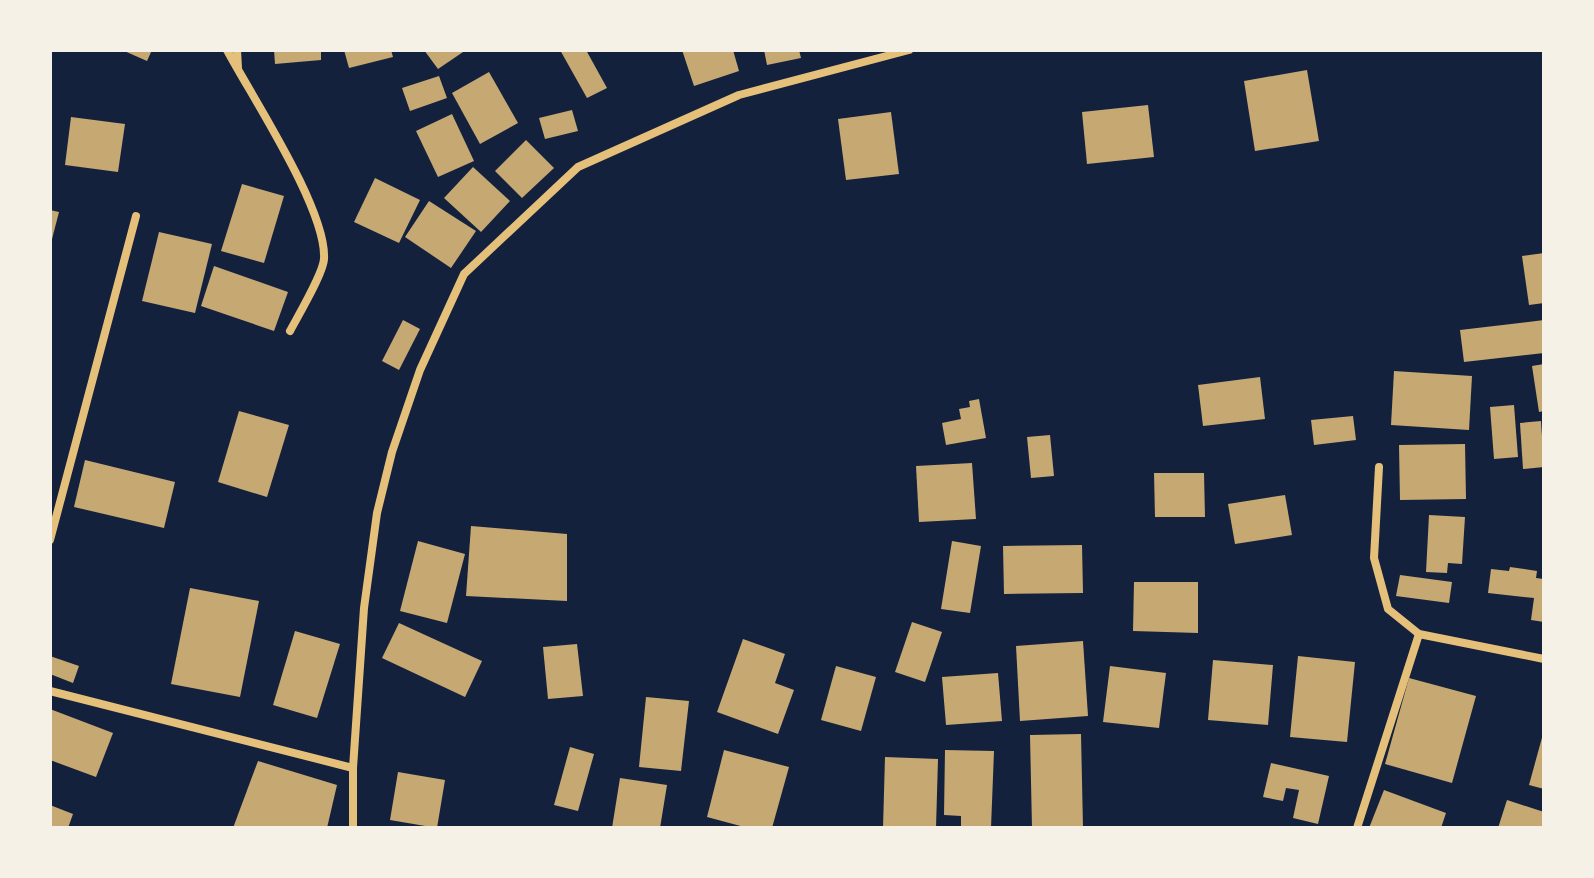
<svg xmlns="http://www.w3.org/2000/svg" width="1594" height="878" font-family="'Roboto Serif',serif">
<rect width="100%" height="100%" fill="#14213d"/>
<g fill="#c6a872">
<polygon points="122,50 152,50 147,61"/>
<polygon points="274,50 321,50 321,60 275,64"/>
<polygon points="344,50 391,50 393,57 349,68"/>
<polygon points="424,50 466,50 438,69"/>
<polygon points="560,50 586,50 607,88 587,98"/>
<polygon points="682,50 733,50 739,71 694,86"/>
<polygon points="764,50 799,50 801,58 767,65"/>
<polygon points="1307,70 1319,141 1255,151 1244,81"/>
<polygon points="489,72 518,123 480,144 452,93"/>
<polygon points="439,76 447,98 410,111 402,88"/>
<polygon points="1148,105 1154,157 1087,164 1082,112"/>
<polygon points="572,110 578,131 545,139 539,118"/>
<polygon points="891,112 899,174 846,180 838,119"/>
<polygon points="452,114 474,161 438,177 416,131"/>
<polygon points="71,117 125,124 118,172 65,165"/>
<polygon points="526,140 554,168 522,198 495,171"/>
<polygon points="473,167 510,201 481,232 444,198"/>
<polygon points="375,178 420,200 399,243 354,222"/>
<polygon points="242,184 284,196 264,263 221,251"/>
<polygon points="429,201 476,231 451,268 405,237"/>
<polygon points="50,210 59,212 51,243 50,243"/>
<polygon points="159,232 212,244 195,313 142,301"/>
<polygon points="1544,253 1544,303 1529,305 1522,256"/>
<polygon points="214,266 288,292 274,331 201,306"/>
<polygon points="403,320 420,329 399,370 382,361"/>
<polygon points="1544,320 1544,353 1464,362 1460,330"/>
<polygon points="1544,364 1544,411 1539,412 1532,366"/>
<polygon points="1394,371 1472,376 1469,430 1391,425"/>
<polygon points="1260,377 1265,419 1203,426 1198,385"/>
<polygon points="979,399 986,438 946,445 942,423 961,419 959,409 970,407 969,401"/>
<polygon points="1514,405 1518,457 1494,459 1490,407"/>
<polygon points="239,411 289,425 267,497 218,482"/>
<polygon points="1353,416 1356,440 1314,445 1311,420"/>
<polygon points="1541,421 1544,467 1523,469 1520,423"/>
<polygon points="1050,435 1054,476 1031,478 1027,437"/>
<polygon points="1465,444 1466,499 1400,500 1399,445"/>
<polygon points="85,460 175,482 164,528 74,507"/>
<polygon points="972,463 976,519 919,522 916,466"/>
<polygon points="1154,473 1204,473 1205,517 1155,517"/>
<polygon points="1285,495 1292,535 1235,544 1228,504"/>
<polygon points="1429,515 1465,517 1462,564 1448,563 1447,573 1426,572"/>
<polygon points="471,526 567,534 567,601 466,596"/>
<polygon points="418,541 465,554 447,623 400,611"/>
<polygon points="952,541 981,546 970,613 941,609"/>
<polygon points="1082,545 1083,593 1004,594 1003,546"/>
<polygon points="1510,567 1537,571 1536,578 1544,579 1544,622 1531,620 1534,598 1488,593 1491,569 1509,571"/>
<polygon points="1400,575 1452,582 1449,603 1396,596"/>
<polygon points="1134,582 1198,582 1198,633 1133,631"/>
<polygon points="190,588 259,601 240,697 171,684"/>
<polygon points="912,622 942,632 925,682 895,672"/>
<polygon points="399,623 482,661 465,697 382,658"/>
<polygon points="295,631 340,644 317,718 273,705"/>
<polygon points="743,639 785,654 775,683 794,690 778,734 717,712"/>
<polygon points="1083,641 1088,716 1020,721 1016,646"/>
<polygon points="577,644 583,696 548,699 543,647"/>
<polygon points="50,656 79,666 73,683 50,674"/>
<polygon points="1298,656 1355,662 1347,742 1290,737"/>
<polygon points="1213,660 1273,665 1268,725 1208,720"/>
<polygon points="836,666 876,677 861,731 821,720"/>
<polygon points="1110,666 1166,673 1159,728 1103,722"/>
<polygon points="998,673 1002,721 946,725 942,677"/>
<polygon points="1409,678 1476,696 1452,783 1385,764"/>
<polygon points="646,697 689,701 681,771 639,767"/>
<polygon points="50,709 113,733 96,777 50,760"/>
<polygon points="1081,734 1083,828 1032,828 1030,735"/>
<polygon points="1543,734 1544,734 1544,789 1529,785"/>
<polygon points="570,747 594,754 578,811 554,805"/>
<polygon points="724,750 789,767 772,828 748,828 707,817"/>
<polygon points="945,750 994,751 991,828 961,828 961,816 944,815"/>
<polygon points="885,757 938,759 936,828 883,828"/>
<polygon points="258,761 337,785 327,828 233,828"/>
<polygon points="1271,763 1329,776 1318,824 1293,818 1299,790 1286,788 1283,801 1263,797"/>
<polygon points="398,772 445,780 437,828 390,820"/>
<polygon points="620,778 667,785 660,828 612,828"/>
<polygon points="1384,790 1446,813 1441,828 1369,828"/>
<polygon points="1507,800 1544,812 1544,828 1498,828"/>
<polygon points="50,805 73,814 68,828 50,828"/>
</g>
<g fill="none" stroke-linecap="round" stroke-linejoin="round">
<g stroke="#e5c07b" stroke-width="8">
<path d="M227,50C252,97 327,210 324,259C323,274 298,316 290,331"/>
<polyline points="237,50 238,68"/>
<polyline points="1379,467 1374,558 1388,609 1419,634 1544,659"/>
<polyline points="50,540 136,216"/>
<polyline points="50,691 353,768"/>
<polyline points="353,828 353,768 364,608 377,513 392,452 420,370 464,274 578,167 739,95 909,50"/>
<polyline points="1357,828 1419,634"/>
</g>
</g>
<rect width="1594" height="878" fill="none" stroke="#f6f1e7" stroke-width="104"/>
</svg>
